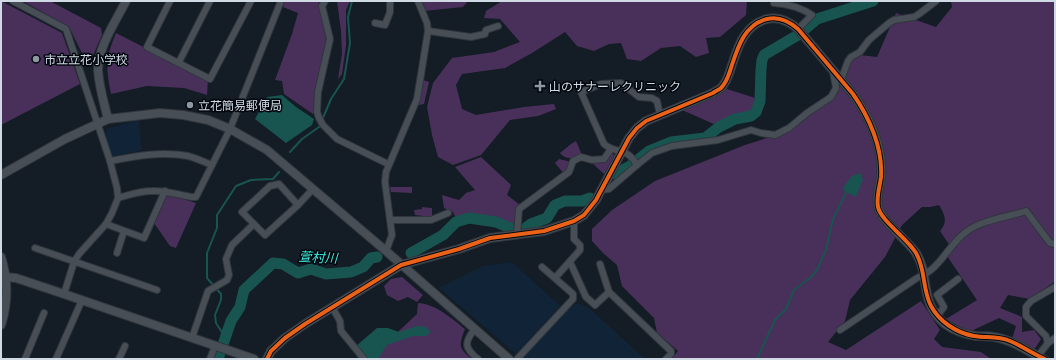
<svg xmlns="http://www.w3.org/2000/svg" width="1056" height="360" font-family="'Exo 2','Noto Sans JP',sans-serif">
<rect width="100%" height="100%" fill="#141c25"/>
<g fill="#112437">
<polygon points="139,120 142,150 111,157 105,133 109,128"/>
<polygon points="512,262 560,306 516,354 439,288 483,266"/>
<polygon points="578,303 589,308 645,359 522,359 566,311"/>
</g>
<g fill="#49305a">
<polygon points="1,1 62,33 80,84 1,125"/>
<polygon points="23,1 50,1 101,28 102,35 92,58 85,59 69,27"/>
<polygon points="285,1 319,1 328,39 316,90 313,114 284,94 282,81 275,80 292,34 298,13 283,7"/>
<polygon points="337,1 350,1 346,10 346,45 342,74 338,79 342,54 341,31"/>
<polygon points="422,1 468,1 463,7 424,11"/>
<polygon points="502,1 747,1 746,15 720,37 706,38 709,53 696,57 680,46 661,48 641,61 627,59 621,43 609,44 594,51 577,46 565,32 532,53 505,68 462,74 456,85 462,109 476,115 524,107 554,104 556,109 538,116 510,120 481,155 453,165 438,157 432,135 427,107 433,83 452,58 494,52 520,42 500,19 484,18 486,11"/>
<path d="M951,1H1055L1054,282L1030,299L1008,295L1000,308L1022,317V332L1034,330L1041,339L1034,350L1012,339L1016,326L999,318L969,332L946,319L977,300L947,256L950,246L940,231C948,222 945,215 939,205L930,207H922L902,225L885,257L850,300L845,321L828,342L846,350L921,301L940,330L934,339L942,347L981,352L991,359H671L678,351L657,333L654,318L622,286L617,265L603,253L592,241V229L612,210L655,181L745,145L789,131L835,97L850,62L860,55L877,57L896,13L936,27L952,7Z"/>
<path d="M116,33L208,80L207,95L184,88L147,86L111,94C106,66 105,59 116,33Z"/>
<polygon points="423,80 429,82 424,104 419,105"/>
<path d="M727,89L755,98C751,119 747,111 731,117C726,119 721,122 716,125L682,110L718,95Z"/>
<path d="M576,141L582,155C574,158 567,161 560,153L571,144Z"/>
<polygon points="611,152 615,156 604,174 592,163 605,160"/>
<path d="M481,157L511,185L507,195L520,205L516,228C496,220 478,213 457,220L453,212L444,208L442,195L459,200L466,193L475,190L455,167Z"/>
<polygon points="559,159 571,162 569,170 564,174 555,163"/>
<polygon points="390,187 412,187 412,193 391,192"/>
<polygon points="167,194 196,203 176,248 170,246 154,223"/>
<polygon points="422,207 432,208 432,217 415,215 414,210 422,209"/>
<polygon points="402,277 423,295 417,302 408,297 398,301 387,295 384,286 391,279"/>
<path d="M418,303C436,304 451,318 465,329C459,345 458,348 472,359H369L417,314Z"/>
</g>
<g fill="#185450">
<polygon points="282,95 296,107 314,119 312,125 286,143 255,119 267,97"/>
<polygon points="860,173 863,179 856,197 844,191 844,186 852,176"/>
<polygon points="417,326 426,327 431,332 426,336 413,336 387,345 378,359 368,359 356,346 377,328 388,328 399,332"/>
</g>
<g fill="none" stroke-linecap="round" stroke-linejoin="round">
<g stroke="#185450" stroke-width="2">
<polyline points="290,152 302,139 319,127 331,99 344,79 350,43 348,17 352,1"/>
<polyline points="225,337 216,323 215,315 221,300 221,294 207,278 207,253 217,228 217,215 236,186 251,180 273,179 279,172"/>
<polyline points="757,359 775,320 786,309 794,290 811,277 817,270 826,250 833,219 846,193"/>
</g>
<g stroke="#185450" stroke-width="11">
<polyline points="615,174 630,166 649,151 671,142 705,138 719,127 735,119 751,116 756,112 760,101 761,69 762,60 764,55 798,35 817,19 873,1"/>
<polyline points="411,253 443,235 456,222 469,218 496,222 517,231 523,230 531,224 547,218 555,205 565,201 582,201 590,198"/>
<polyline points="218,359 231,321 240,307 244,290 273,263 283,264 298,273 311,269 326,274 351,272 363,267 371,258 377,257"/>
</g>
<defs>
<g id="street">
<polyline points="13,1 66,29 110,161 117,188 118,198 112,213 106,224 79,254 74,262 64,294"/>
<polyline points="170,1 147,47 210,79 251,1"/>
<polyline points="325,1 322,6 330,39 318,92 317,112 319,118 323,125 337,139 388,164"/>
<path d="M774,3C788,4 800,7 812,15L798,29"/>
<polyline points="375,23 385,25 390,12 390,1"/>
<polyline points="428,31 471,37 485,34 486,30 498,26"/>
<polyline points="179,62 210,1"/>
<polyline points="841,80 848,61 851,57 860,52 869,40 889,23 894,20 914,17 919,14 936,1"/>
<path d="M110,161C136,156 161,151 188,156C196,158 204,162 212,165"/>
<path d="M637,165C626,146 617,155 604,144L581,92L601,84L621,83L639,97L652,98L657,101L660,115"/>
<polyline points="602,190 609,189 637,165 652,153 672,146 718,140 751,130 761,133 775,135 789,128 807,113 831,97 836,88 833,72"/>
<path d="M118,198C129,195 140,191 152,191C165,190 179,195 192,197H196L230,129L281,1"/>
<polyline points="390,220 431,220 448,213"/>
<polyline points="106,224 144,238 165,191"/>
<polyline points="254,224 242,212 270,186 279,184 298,205"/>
<polyline points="517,235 519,209 569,172 573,161 581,157 592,160 604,159 611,149"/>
<polyline points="35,248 157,290"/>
<polyline points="386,251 392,235 385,182 386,172 417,99 428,31 427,23 418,1"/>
<polyline points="117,253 124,231"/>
<polyline points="570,262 586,297 595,305 609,292 600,264"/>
<polyline points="555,278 580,250 580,245 574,239 574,221"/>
<polyline points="609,292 671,351 671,354 666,359"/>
<polyline points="332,307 340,321 341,331 364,359"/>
<polyline points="937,316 944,307 937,295 958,279"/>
<path d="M475,329C464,342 464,348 478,359"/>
<path d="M840,330L917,278C941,269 947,246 966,232C981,220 1008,217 1026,211L1050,243L1055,244"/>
<polyline points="192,338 208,291 227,280 229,275 226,259 232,245 254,224 265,235 298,205 313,189"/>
<polyline points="1048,343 1046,336 1026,316 1026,307 1031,301 1055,287"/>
<polyline points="25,359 44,313"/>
<polyline points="56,359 82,300"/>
<polyline points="119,359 125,346"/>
<polyline points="210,359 215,346"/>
<polyline points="517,359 573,299 573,294 542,267"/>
<polyline points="1045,359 1038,356 1048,343 1055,338"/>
</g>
<g id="secondary">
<path d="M108,119C104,103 99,87 98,70C98,47 116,21 126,1"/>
<polyline points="1,175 65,139 108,119 160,113 183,115 208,120 230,129 267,150 386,251 509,359"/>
<path d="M1,257C8,279 8,303 1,325"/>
<polyline points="5,277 16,278 64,294 254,359"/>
<path d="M267,359L271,351L285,338L305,324L401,265L459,249L490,238L544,231L574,221L584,215L596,200L629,138L637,128L646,121L713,93C715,91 719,90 721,88C725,84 728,77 730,71C737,50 743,25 767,19C779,16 790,22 798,29L853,94C869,117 883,147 881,176C880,186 876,196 878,206C880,220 907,240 916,253C931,277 918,302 945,324C953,330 966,335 976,336C982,336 988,336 994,337C1010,339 1024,349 1038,356L1037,359"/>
</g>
</defs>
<use href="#street" stroke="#2f363d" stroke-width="8"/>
<use href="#secondary" stroke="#2f363d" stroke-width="10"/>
<use href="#street" stroke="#484e55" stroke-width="6"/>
<use href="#secondary" stroke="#484e55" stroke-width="8"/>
<defs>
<path id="cycleway" d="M267,359L271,351L285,338L305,324L401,265L459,249L490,238L544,231L574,221L584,215L596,200L629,138L637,128L646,121L713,93C715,91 719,90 721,88C725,84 728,77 730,71C737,50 743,25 767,19C779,16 790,22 798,29L853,94C869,117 883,148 881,177C880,186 876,197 878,207C881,221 908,239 916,253C926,270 922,289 931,306C939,321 956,333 974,336C987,338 998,336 1010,341C1022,346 1033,354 1045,359"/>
</defs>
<use href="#cycleway" stroke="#02060d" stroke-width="6"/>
<use href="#cycleway" stroke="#ea6118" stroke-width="4"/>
</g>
<g fill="#8e98a2" stroke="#02060d" stroke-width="1.5">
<circle cx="36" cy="59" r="4"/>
<path d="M538 80h4v4h4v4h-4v4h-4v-4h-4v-4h4z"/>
<circle cx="190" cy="105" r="4"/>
</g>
<g text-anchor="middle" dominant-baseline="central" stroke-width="3" stroke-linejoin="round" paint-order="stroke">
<g font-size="12" fill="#d0dae5" stroke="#02060d" text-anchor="start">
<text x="44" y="59">市立立花小学校</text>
<text x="549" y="86">山のサナーレクリニック</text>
<text x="198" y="105">立花簡易郵便局</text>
</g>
<g font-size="13" font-style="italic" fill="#3fece0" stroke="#02060d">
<text transform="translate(318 257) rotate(3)">萱村川</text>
</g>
</g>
<rect width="1056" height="360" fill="none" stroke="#d0dae5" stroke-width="4"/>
</svg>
